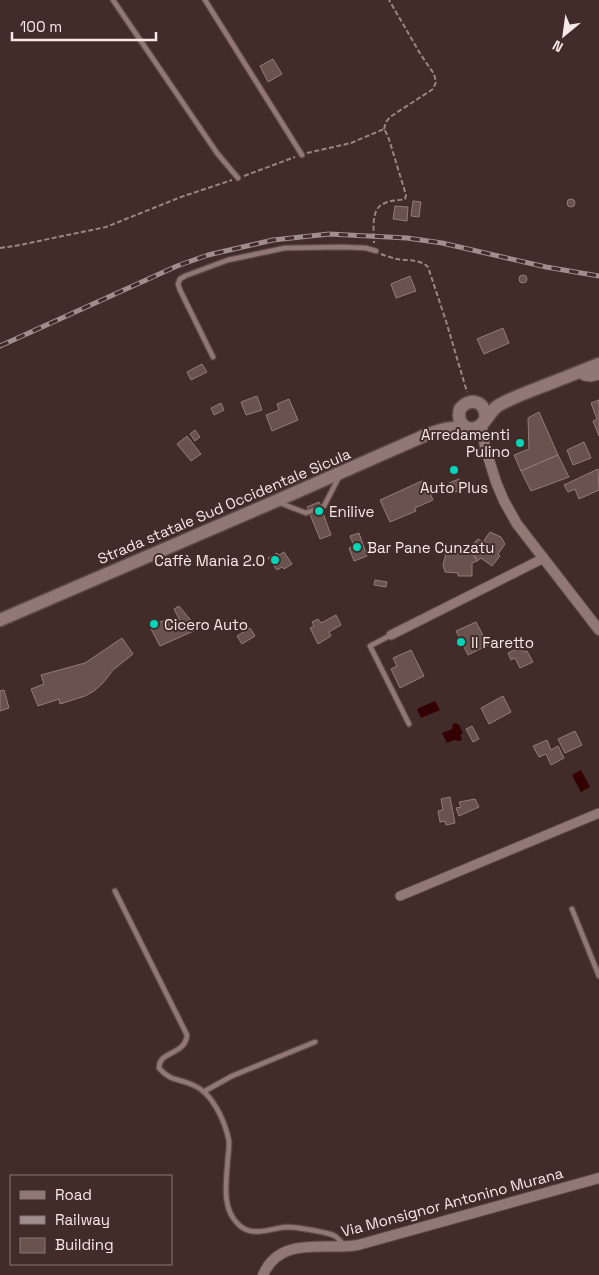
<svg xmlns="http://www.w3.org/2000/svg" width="599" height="1275" font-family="'Space Grotesk',sans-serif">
<rect width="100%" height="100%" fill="#412c29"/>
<g fill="#330102">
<polygon points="435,701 440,710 421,718 417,709"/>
<polygon points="455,723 459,725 463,733 460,735 462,739 460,741 454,740 447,743 442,733 452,729 453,724"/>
<polygon points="581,770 590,787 581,792 572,775"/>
</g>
<g fill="#6a524f" stroke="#947b77">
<polygon points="273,59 282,74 268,82 260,66"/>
<circle cx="571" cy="203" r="4"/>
<polygon points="413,201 421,202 419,217 411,216"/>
<polygon points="395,206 408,207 407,221 393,219"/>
<circle cx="523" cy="279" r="4"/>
<polygon points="410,276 416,291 396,298 391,284"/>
<polygon points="503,328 509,343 484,354 477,339"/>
<polygon points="202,364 207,372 191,380 187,372"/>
<polygon points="257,396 262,410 246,415 241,402"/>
<polygon points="289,399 298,420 272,431 266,415 279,410 277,404"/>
<polygon points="599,400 599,436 593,421 597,419 591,403"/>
<polygon points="221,403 224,410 214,415 211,408"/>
<polygon points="539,412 558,455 521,471 514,455 529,449 528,418"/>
<polygon points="195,430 200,437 195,441 190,434"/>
<polygon points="187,436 201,454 191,461 177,444"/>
<polygon points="584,442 591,458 573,465 567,450"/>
<polygon points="558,455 569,477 531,491 521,471"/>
<polygon points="598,469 599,490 579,499 575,489 568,492 564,485"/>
<polygon points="459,479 463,489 452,493 449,483"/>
<polygon points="424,480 433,500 415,508 416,511 390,522 380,500"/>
<polygon points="319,502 331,535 320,539 307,507"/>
<polygon points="490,532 501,537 505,544 498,554 500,556 492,566 481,558 477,561 470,547 478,539 483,542"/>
<polygon points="359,533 367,556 354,561 349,548 354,546 350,536"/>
<polygon points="470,547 477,561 472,563 472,576 458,576 458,573 445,572 443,565 446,553 458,554 459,548 468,549"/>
<polygon points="284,552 292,564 284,569 282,567 277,570 268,558 277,553 279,555"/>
<polygon points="375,580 387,582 386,587 374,585"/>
<polygon points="179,606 198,629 160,646 151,629 155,627 154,624 172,618 176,623 180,621 174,609"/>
<polygon points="336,615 341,625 329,632 331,636 318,644 310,628 314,626 312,622 318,619 321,623"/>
<polygon points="476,622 488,645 468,655 456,631"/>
<polygon points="250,628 255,636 242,644 237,636"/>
<polygon points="122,638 133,654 113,670 103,683 94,691 85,696 60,704 59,699 38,706 31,689 44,684 41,675 85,663"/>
<polygon points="521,647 524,652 527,651 533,662 520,668 515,658 511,660 508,653"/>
<polygon points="411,650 424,676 400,688 391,669 397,666 393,658"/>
<polygon points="4,690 9,708 0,711 0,691"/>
<polygon points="503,696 511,712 489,724 481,708"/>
<polygon points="472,726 479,739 473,742 466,729"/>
<polygon points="575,731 582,745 565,753 558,739"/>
<polygon points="547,740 551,750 558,746 564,758 551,765 546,754 539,757 533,746"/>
<polygon points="450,797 455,823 446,825 445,821 440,822 438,811 443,810 441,799"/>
<polygon points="475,799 479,807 459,816 456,808 461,807 459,802"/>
</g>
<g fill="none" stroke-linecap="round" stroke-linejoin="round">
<defs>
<g id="service">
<polyline points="113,0 217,153 238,178"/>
<polyline points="205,0 302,155"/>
<polyline points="213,357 180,290 178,284 180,279 185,276 228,260 285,248 342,247 366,248 376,251"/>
<polyline points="280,503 306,513 324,506 339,477"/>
<polyline points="391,635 370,646 409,724"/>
<path d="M115,891L187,1035C185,1056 159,1050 159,1068C171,1082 178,1078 193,1085C212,1092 225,1121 229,1141C229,1145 229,1151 228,1156C227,1179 220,1208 239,1225C253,1238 270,1228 287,1227C295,1227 328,1232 335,1236C338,1238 341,1242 343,1244"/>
<polyline points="572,909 599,976"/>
<polyline points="205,1091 232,1076 315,1042"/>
</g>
<g id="minor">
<polyline points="581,371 584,376 591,377 599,375"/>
<polyline points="391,635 544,558"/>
<polyline points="400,896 599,813"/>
</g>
<g id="tertiary">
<polyline points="483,423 482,430 485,447 496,482 504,501 517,524 599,630"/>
<path d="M263,1275C280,1235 324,1251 358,1245L599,1178"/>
</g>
<g id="secondary">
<path d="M485,420C488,403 471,395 460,409C457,419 462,431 475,428C485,426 490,410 499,405C512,398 525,393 538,388C559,380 579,372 599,364"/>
<path d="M0,620L276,501L426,435C440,430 452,426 467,428"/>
</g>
</defs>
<use href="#service" stroke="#5d4b49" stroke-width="7"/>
<use href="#minor" stroke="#5d4b49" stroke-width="11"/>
<use href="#tertiary" stroke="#5d4b49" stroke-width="12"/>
<use href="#secondary" stroke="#5d4b49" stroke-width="15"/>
<g stroke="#988683" stroke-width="2" stroke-dasharray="5 2.5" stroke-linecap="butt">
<polyline points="384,129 386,122 390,117 433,89 436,82 434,74 421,55 389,0"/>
<path d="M307,153L351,143L384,129L388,136L406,195L405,199C398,201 391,200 385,203C370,208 374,230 374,243"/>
<polyline points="244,176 295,157"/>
<polyline points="0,248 15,246 106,227 181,197 232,180"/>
<path d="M381,254C386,256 392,258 397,259C408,261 420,259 428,267L446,321L467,392"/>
</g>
<use href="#service" stroke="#917874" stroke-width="4.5"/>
<use href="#minor" stroke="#917874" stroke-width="9"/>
<use href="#tertiary" stroke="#917874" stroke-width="10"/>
<use href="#secondary" stroke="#917874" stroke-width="12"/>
<defs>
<polyline id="rail" points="0,346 177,266 208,255 273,240 329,234 407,238 442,243 546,267 599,276"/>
</defs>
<use href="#rail" stroke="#9f8e8b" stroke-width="5"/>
<use href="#rail" stroke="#412c29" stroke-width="3" stroke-dasharray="9" stroke-linecap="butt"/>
</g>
<g fill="#00d5b7" stroke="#412c29" stroke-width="2">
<circle cx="520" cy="443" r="5"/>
<circle cx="454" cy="470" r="5"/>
<circle cx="319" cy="511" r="5"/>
<circle cx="357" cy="547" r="5"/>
<circle cx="275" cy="560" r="5"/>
<circle cx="154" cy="624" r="5"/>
<circle cx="461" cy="642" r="5"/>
</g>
<g text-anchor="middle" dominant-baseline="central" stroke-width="4" stroke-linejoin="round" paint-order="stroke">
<g font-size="15" fill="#f6e8e5" stroke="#412c29" text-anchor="start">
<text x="510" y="434" text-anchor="end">Arredamenti<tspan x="510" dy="17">Pulino</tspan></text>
<text x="454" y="487" text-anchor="middle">Auto Plus</text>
<text x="329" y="511">Enilive</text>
<text x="367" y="547">Bar Pane Cunzatu</text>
<text x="265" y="560" text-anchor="end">Caffè Mania 2.0</text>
<text x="164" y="624">Cicero Auto</text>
<text x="471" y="642">Il Faretto</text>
</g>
<g font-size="15" fill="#f6e8e5" stroke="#412c29">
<text transform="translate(224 506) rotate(-23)">Strada statale Sud Occidentale Sicula</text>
<text transform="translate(452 1202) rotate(-15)">Via Monsignor Antonino Murana</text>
</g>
</g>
<rect x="10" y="1175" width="162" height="90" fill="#412c29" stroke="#897774"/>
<rect x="20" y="1191" width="25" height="8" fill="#917874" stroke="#897774"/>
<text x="55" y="1200" font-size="15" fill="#f6e8e5">Road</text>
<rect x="20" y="1216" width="25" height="8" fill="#9f8e8b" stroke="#897774"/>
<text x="55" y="1225" font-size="15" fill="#f6e8e5">Railway</text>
<rect x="20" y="1238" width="25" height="15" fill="#6a524f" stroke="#897774"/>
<text x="55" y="1250" font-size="15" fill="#f6e8e5">Building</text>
<g transform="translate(564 35) rotate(209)" stroke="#412c29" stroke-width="4" paint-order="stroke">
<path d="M0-4L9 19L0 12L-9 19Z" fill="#f6e8e5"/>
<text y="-8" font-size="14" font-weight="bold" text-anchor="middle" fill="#f6e8e5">N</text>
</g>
<path d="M12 32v8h144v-8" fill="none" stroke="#f6e8e5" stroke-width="2.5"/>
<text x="20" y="32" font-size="15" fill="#f6e8e5" stroke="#412c29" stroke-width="4" paint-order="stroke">100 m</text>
</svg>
